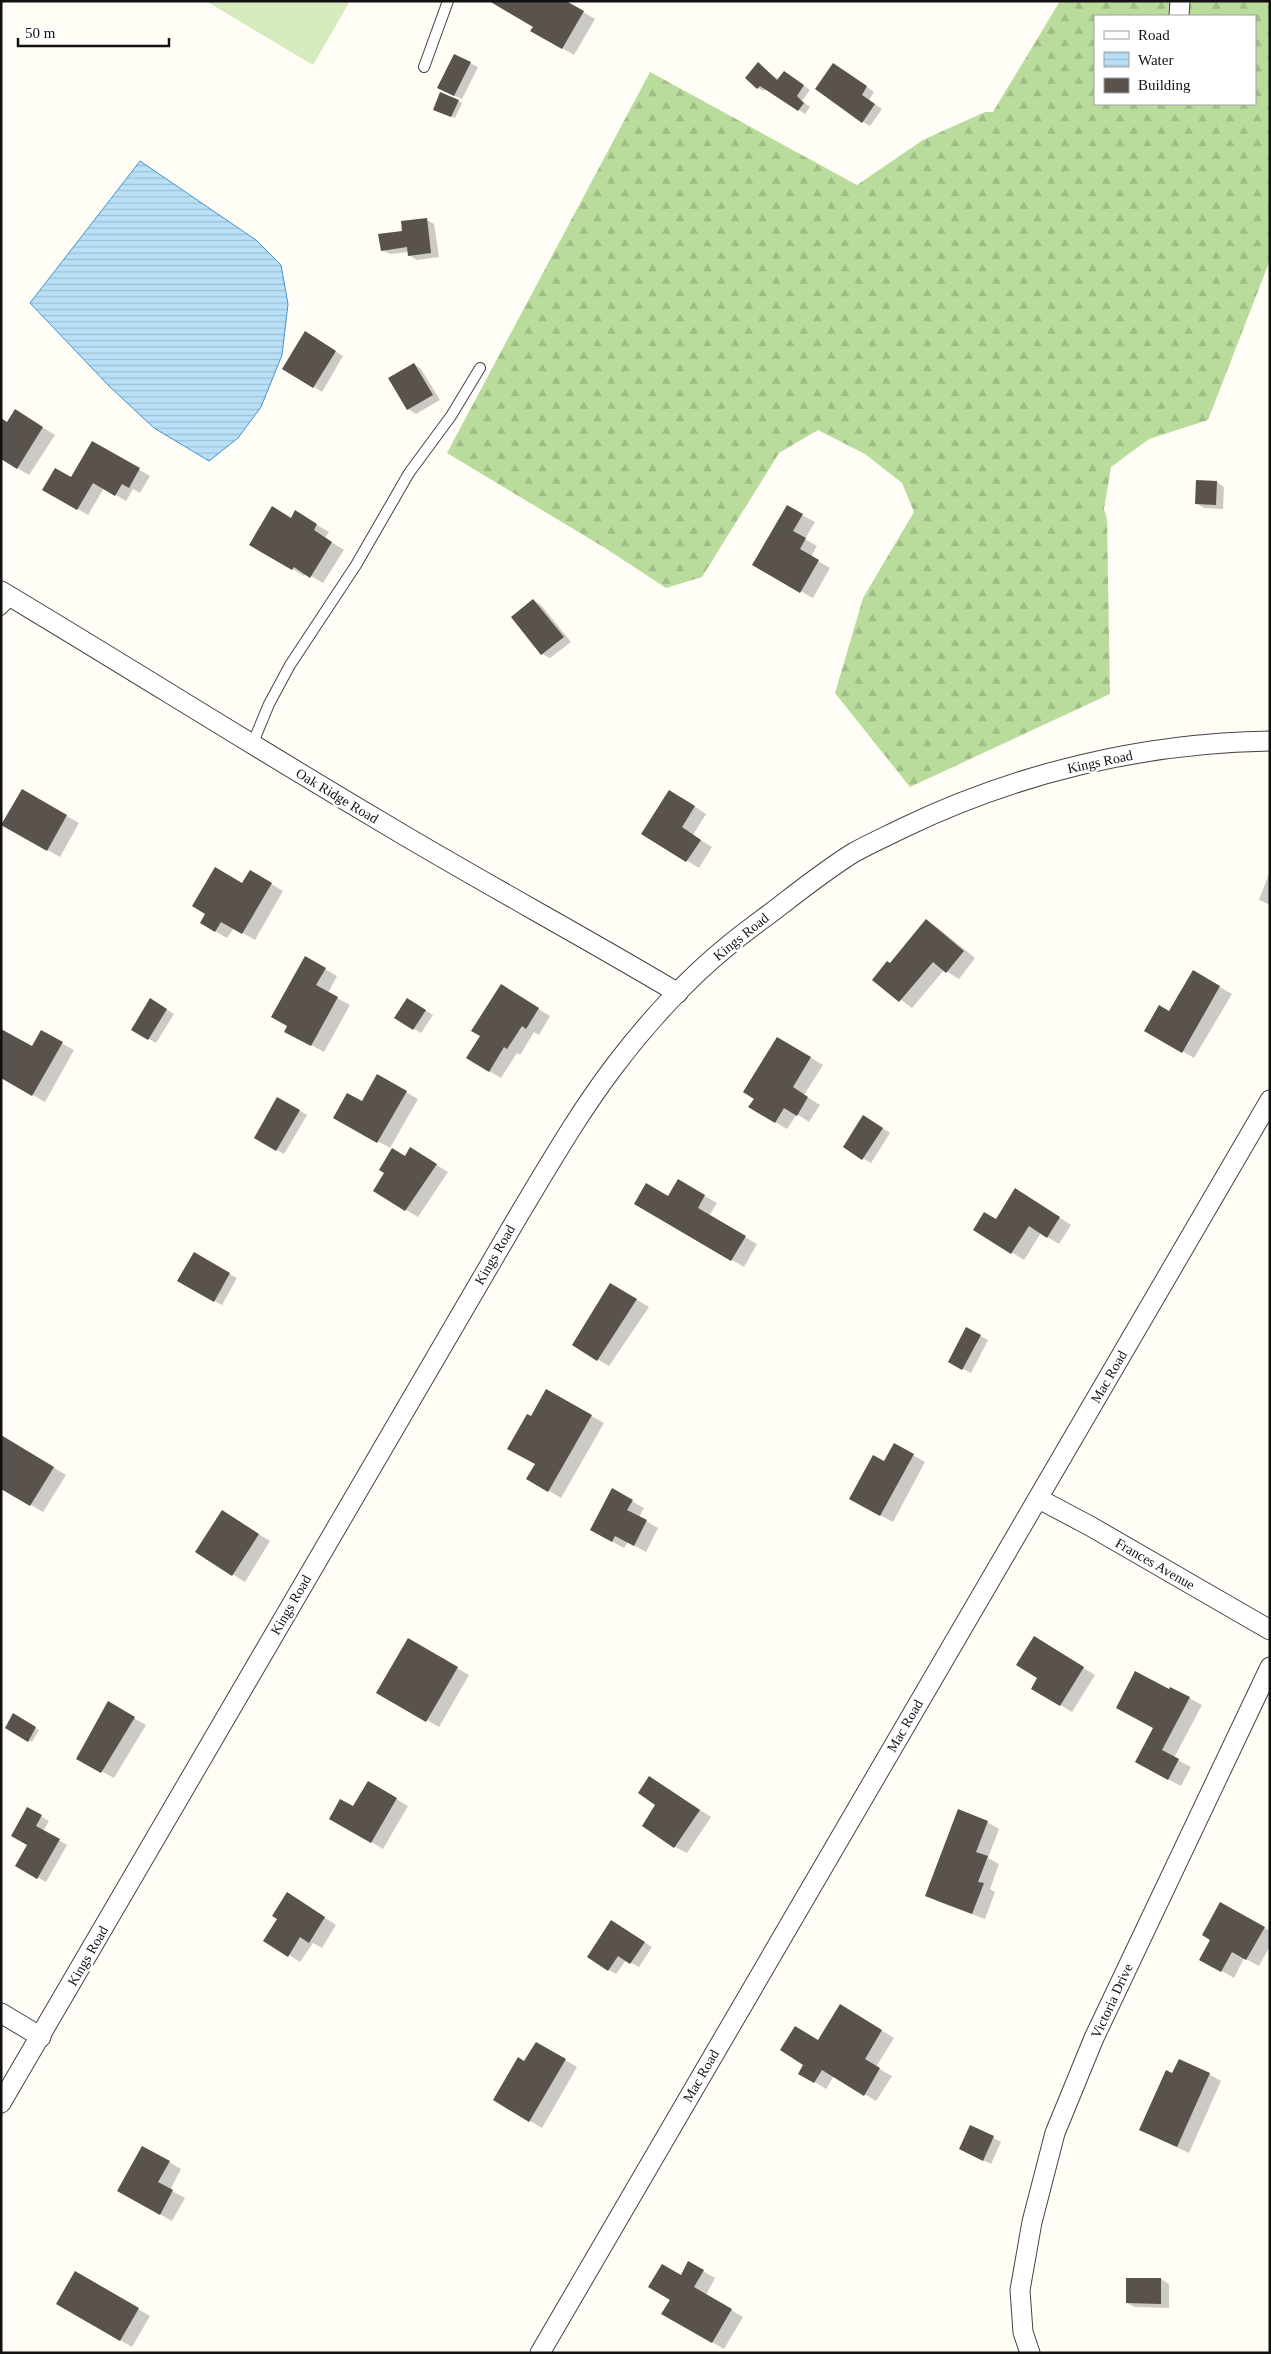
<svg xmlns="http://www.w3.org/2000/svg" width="1271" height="2354" font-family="'Times New Roman',serif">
<defs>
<pattern id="forest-firs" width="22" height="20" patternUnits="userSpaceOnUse" patternTransform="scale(1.25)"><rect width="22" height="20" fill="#b9dc9c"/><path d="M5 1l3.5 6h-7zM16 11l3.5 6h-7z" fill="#9ebc85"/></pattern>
<pattern id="water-rules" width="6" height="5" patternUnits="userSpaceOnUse" patternTransform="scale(1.25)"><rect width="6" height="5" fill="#b9e0f7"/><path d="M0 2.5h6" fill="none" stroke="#9ebfd3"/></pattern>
</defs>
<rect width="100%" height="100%" fill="#fffdf5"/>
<polygon fill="#d5ebbd" points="206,1 350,1 313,65"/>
<path fill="url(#forest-firs)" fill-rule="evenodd" d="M1060,1H1270V260L1208,420L1149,439L1111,467L1104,509L1107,519L1110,694L910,787L835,693L863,598L914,512L902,483L865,454L818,430L779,453L702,577L666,588L605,548L447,453L650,72L857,185L923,140L985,112H993ZM1095,16H1255V104H1095Z"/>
<polygon fill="url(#water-rules)" stroke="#3f96cf" points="140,161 256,240 281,265 288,304 282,355 261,407 238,438 209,461 154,428 109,386 30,303"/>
<g fill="#0003">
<polygon points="564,1 595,19 574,55 532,31"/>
<polygon points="470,63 478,67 462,99 446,92"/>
<polygon points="758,64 779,80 790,76 810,90 802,101 810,107 805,114 767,89 764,91 758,88"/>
<polygon points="842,69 874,92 869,100 882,109 870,126 863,122"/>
<polygon points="458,101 462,103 455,118 438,111"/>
<polygon points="427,220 434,224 439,257 417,260 409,255 409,252 390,254 382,250 404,232"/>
<polygon points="305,333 343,356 322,392 284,368"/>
<polygon points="414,364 421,369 440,400 416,414 408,409"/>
<polygon points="27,418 55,435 29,475 17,468 8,423"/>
<polygon points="92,442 150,476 140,493 133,489 126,501 104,488 88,515 44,490 71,479"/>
<polygon points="1217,482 1224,487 1223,509 1204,508 1196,503"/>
<polygon points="787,507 815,522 805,539 817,546 811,557 830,568 813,598 754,565"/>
<polygon points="307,519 329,532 325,538 344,550 323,583 306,573 304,576 251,544"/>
<polygon points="533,600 541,605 571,642 550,658 542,654"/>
<polygon points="22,791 79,823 60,857 2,824"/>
<polygon points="682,798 706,814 693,835 712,847 699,868 643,833"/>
<polygon points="250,871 283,891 255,940 234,928 227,938 201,923 242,884"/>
<polygon points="1270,871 1270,905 1259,900"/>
<polygon points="926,921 938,928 975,958 959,979 944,970 912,1008 874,980 891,964"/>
<polygon points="306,958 337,976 328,993 350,1005 324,1052 286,1031"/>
<polygon points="1193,972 1232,994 1194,1058 1146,1030 1170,1013"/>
<polygon points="513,993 550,1016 539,1035 534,1032 520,1055 517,1053 501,1078 489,1071 481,1036"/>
<polygon points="151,1000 174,1014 156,1043 132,1029"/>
<polygon points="408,1000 433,1015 421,1033 396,1018"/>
<polygon points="41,1032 74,1050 45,1102 1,1077 32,1048"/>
<polygon points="790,1045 823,1065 804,1095 820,1105 809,1122 797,1114 787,1129 750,1107"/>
<polygon points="378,1076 418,1099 390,1148 335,1117 363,1103"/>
<polygon points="278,1098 307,1115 284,1154 256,1137"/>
<polygon points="872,1121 890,1133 871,1163 844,1147"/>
<polygon points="422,1156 448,1172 418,1217 374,1191 406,1157"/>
<polygon points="678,1181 717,1203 709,1216 757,1244 744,1267 636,1203 668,1197"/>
<polygon points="1028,1197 1071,1225 1059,1244 1041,1233 1024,1260 975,1229 996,1220"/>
<polygon points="194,1254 237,1278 222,1305 179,1281"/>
<polygon points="622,1291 649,1307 609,1366 597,1359"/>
<polygon points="967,1329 988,1340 971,1373 950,1362"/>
<polygon points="547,1391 604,1423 561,1498 528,1478 536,1464 531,1418"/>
<polygon points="894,1444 925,1462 893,1522 863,1506"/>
<polygon points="18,1446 66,1475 43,1512 1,1487"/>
<polygon points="612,1490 644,1508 639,1517 658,1528 646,1552 628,1542 624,1548 591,1530"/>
<polygon points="234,1519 270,1541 245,1582 197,1552"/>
<polygon points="408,1640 469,1675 439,1727 378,1692"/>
<polygon points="1046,1645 1095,1675 1072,1712 1033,1688 1039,1678"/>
<polygon points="1171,1688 1202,1705 1174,1758 1191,1767 1181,1786 1148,1769 1154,1728"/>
<polygon points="108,1703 146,1725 114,1778 77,1758"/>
<polygon points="13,1715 39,1730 32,1742 6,1728"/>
<polygon points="368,1782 408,1806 383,1849 330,1818 353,1808"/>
<polygon points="662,1785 711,1817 687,1853 675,1847 657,1805"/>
<polygon points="28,1809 49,1821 43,1831 67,1845 46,1882 17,1866 29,1845"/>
<polygon points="987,1822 999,1829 988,1858 999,1864 990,1889 995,1892 985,1919 939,1902 927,1895"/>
<polygon points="299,1901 336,1925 322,1948 313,1943 300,1962 289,1955"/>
<polygon points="1221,1904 1270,1931 1270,1946 1259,1966 1244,1958 1234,1978 1201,1959 1212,1940"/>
<polygon points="619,1926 652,1947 639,1967 626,1960 616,1974 609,1970"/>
<polygon points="853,2013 894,2038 876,2067 892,2076 876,2101 834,2076 826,2089 800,2073"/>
<polygon points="536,2043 577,2067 542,2128 495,2100 525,2063"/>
<polygon points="1209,2074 1221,2081 1189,2153 1141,2130 1173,2075"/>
<polygon points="971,2126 1001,2142 991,2164 968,2153"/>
<polygon points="143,2147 181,2169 170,2190 185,2198 172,2221 119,2191"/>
<polygon points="689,2263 715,2278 706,2295 743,2317 724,2349 663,2313"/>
<polygon points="75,2272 150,2316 132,2347 57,2303"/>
<polygon points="1127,2279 1161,2279 1169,2284 1169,2308 1135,2307 1127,2303"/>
</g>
<g fill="#5a524d">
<polygon points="489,1 566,1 584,11 562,49 530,31 533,27"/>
<polygon points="454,54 471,62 454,96 437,88"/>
<polygon points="758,62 777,80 784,71 804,85 797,96 804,103 798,111 760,86 757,89 745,78"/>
<polygon points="833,63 867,86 862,95 875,104 862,123 815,89"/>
<polygon points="440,92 459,100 451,117 433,110"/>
<polygon points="427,218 431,253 408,256 407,247 381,251 378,234 402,231 401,221"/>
<polygon points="305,331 336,351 313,388 282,369"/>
<polygon points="414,363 433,395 407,410 388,378"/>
<polygon points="15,409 43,427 17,469 1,459 1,418 7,422"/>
<polygon points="92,441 140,468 129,488 122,484 115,496 93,483 77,510 42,490 55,468 71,477"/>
<polygon points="1196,480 1217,481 1216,505 1195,504"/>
<polygon points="787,505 803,514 793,531 806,538 800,549 819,560 800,593 752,565"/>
<polygon points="272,506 291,518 295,510 317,524 314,530 332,542 310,578 294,567 292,570 249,545"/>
<polygon points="533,599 564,637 541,655 511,617"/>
<polygon points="22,789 67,815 47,851 1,825"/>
<polygon points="669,790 695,806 682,827 701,840 686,862 641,834"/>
<polygon points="215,867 242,883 250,870 272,883 242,934 221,922 215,932 200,923 205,914 192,906"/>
<polygon points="926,919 964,951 946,973 933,962 899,1002 872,980 887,961 890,963"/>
<polygon points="305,956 326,968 316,985 338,997 311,1046 284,1032 287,1026 271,1017"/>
<polygon points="1193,970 1220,986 1182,1053 1144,1031 1159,1005 1169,1011"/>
<polygon points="501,984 539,1008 526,1029 522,1026 507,1049 504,1047 489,1072 466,1058 480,1036 471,1031"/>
<polygon points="150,998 167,1009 148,1040 131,1030"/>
<polygon points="407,998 426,1010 413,1030 394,1018"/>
<polygon points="1,1029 32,1046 41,1030 63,1042 32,1096 1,1078"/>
<polygon points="777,1037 811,1057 793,1087 808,1097 797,1116 784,1108 775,1123 748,1107 754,1099 743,1092"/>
<polygon points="377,1074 407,1091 377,1143 333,1118 347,1093 362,1101"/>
<polygon points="277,1097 300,1110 276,1151 254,1138"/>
<polygon points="863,1115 883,1128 862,1160 843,1147"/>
<polygon points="410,1147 437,1164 405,1211 373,1191 384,1173 379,1170 392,1148 405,1156"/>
<polygon points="678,1179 705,1195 698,1208 746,1236 731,1261 634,1204 646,1183 668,1196"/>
<polygon points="1015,1188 1060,1217 1047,1238 1029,1226 1011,1254 973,1230 984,1212 996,1219"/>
<polygon points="194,1252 230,1273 214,1302 177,1281"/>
<polygon points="610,1283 637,1299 597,1361 572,1345"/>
<polygon points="966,1327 981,1335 962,1370 948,1362"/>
<polygon points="546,1389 592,1415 548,1492 526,1479 535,1464 507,1449 527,1414 531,1416"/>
<polygon points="1,1435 54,1467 30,1506 1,1489"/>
<polygon points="894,1443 914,1454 880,1516 849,1499 873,1455 884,1461"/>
<polygon points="612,1488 633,1500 627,1510 647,1520 634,1546 615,1536 612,1542 590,1530"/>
<polygon points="222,1510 259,1534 232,1576 195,1552"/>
<polygon points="1034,1636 1084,1667 1060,1706 1031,1689 1037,1678 1016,1665"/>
<polygon points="408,1638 458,1667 426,1722 376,1693"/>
<polygon points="1135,1671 1169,1689 1170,1687 1190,1697 1162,1750 1179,1759 1168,1780 1135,1762 1153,1728 1116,1708"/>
<polygon points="108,1701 135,1717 101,1773 76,1759"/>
<polygon points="13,1713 36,1727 28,1742 5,1728"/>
<polygon points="649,1776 700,1810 674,1848 642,1826 655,1805 638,1793"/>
<polygon points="368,1781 397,1798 371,1843 329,1819 340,1799 353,1806"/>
<polygon points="27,1807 42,1815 36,1826 60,1839 37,1879 15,1866 27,1845 11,1836"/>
<polygon points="958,1809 988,1821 976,1852 988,1856 978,1882 984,1883 972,1914 925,1896"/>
<polygon points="287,1892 325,1917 309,1943 300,1937 288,1957 263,1941 277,1919 272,1916"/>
<polygon points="1220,1902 1265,1927 1246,1960 1232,1952 1221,1972 1199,1960 1210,1940 1202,1935"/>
<polygon points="611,1920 645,1942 630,1964 618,1956 608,1971 587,1957"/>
<polygon points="840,2004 882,2030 865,2059 880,2068 864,2096 822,2070 814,2083 798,2074 803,2065 780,2050 795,2026 818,2040"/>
<polygon points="536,2042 566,2059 529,2122 493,2100 518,2057 524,2061"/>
<polygon points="1179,2059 1210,2073 1177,2147 1139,2130 1166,2070 1172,2073"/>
<polygon points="970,2125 994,2136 983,2161 959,2149"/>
<polygon points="142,2146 170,2161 158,2182 173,2190 160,2215 117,2191"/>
<polygon points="688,2261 704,2270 694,2287 732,2309 712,2343 661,2314 670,2300 648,2287 662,2264 681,2275"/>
<polygon points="75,2271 139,2308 120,2341 56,2304"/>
<polygon points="1126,2278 1161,2278 1161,2304 1126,2303"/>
</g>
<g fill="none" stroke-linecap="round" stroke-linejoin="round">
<defs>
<g id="service">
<polyline points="424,67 448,1"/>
<polyline points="1,610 13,598"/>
<polyline points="252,745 269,704 290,665 356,565 409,473 451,416 480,368"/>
</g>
<g id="minor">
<polyline points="1179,16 1180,1"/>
<path d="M1,591C128,667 253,746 380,821C478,880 579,934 678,993"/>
<polyline points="1039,1499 1090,1526 1270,1630"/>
<polyline points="1,2013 41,2037"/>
<path d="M1,2103L520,1213C550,1163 580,1111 616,1064C647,1023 689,977 729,945C747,930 766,917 785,902C807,885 829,868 853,853C869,844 887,836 903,828C1017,773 1143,743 1270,741"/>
<polyline points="540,2353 1270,1100"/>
<polyline points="1030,2353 1023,2332 1020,2290 1032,2222 1055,2133 1094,2038 1270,1667"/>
</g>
</defs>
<use href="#service" stroke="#444" stroke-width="12"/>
<use href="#minor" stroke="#444" stroke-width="21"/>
<use href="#service" stroke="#fff" stroke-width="10"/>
<use href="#minor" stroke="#fff" stroke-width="19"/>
</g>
<g text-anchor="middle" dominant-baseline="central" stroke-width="5" stroke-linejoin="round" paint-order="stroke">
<g font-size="14" fill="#111" stroke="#fff">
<text transform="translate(1100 762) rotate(-12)">Kings Road</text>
<text transform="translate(337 796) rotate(31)">Oak Ridge Road</text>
<text transform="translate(741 937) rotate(-39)">Kings Road</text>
<text transform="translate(495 1255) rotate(-60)">Kings Road</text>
<text transform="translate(1109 1377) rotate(-60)">Mac Road</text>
<text transform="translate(1155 1564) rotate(30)">Frances Avenue</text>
<text transform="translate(291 1605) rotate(-60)">Kings Road</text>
<text transform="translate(905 1726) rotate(-60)">Mac Road</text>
<text transform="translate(88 1956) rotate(-60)">Kings Road</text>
<text transform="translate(1112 2001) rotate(-65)">Victoria Drive</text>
<text transform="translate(701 2076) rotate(-60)">Mac Road</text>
</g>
</g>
<rect width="1271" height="2354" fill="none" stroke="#111111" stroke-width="5"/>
<rect x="1094" y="15" width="162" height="90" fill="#ffffff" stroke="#a0a0a0"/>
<rect x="1104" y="31" width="25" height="8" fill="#ffffff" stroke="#a0a0a0"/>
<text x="1138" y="40" font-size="15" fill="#111111">Road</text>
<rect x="1104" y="52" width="25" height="15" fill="url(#water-rules)" stroke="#a0a0a0"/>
<text x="1138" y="65" font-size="15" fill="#111111">Water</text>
<rect x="1104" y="78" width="25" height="15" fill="#5a524d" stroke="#a0a0a0"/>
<text x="1138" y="90" font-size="15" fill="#111111">Building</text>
<path d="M18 38v8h151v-8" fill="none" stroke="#111111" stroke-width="2.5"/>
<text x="25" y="38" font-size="15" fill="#111111" stroke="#ffffff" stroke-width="4" paint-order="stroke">50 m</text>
</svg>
